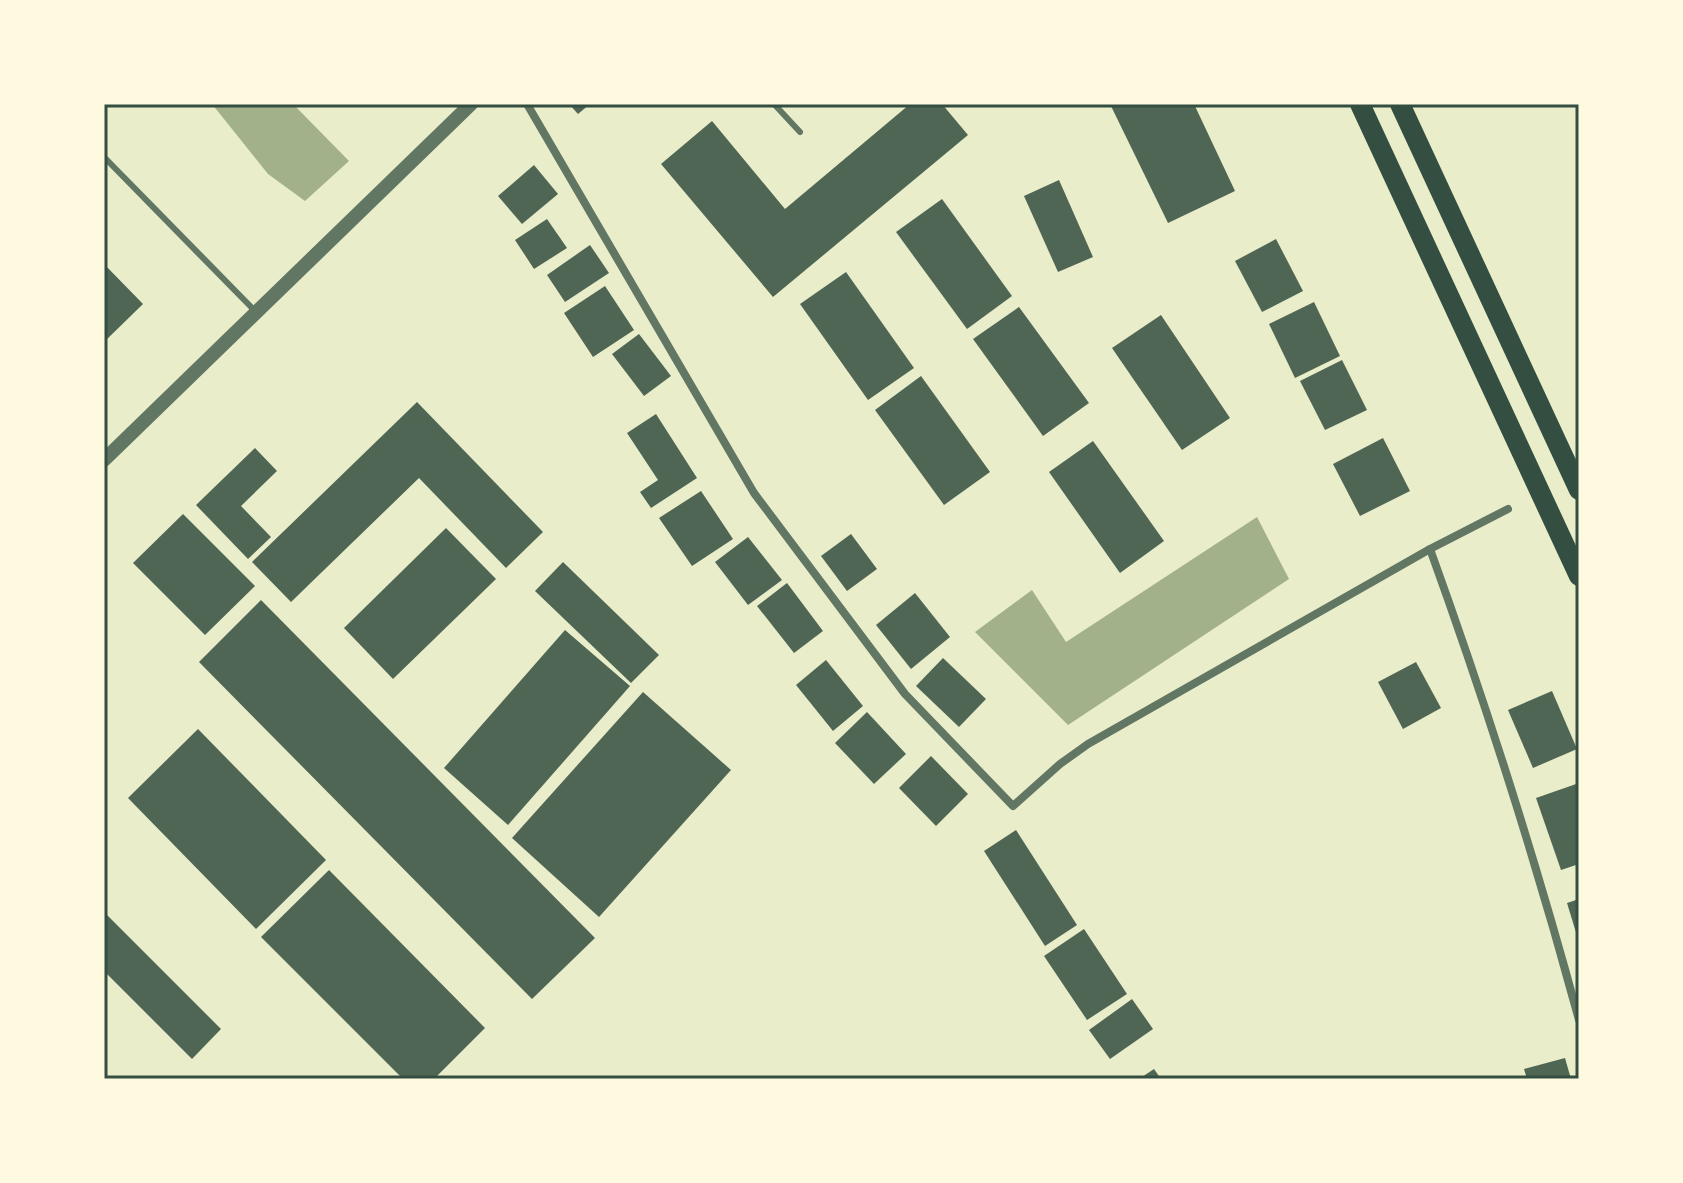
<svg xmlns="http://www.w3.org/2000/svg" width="1683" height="1183" font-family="Quicksand,sans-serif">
<rect width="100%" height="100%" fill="#e9edc9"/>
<g fill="#a3b18a">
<polygon points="212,104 293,104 349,161 305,201 268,174"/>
<polygon points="1257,517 1289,579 1068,725 975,632 1032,590 1066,642"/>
</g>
<g fill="#4f6655">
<polygon points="569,104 590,104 578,114"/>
<polygon points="910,104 942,104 968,135 773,297 661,164 712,121 785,209"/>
<polygon points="1110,104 1194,104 1235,191 1168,223"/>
<polygon points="534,165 558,194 522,224 498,196"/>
<polygon points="1059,180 1093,257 1058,272 1024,196"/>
<polygon points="942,199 1012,296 967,329 896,232"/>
<polygon points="547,219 567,248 534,269 515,240"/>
<polygon points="1276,239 1303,291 1262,312 1235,261"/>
<polygon points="590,245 609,273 565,302 547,275"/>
<polygon points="104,264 143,304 104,342"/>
<polygon points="846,272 914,368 868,400 800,304"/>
<polygon points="605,286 634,330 593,357 564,313"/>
<polygon points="1314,302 1340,356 1295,378 1269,324"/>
<polygon points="1019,307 1089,403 1043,436 973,339"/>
<polygon points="1161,315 1230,418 1182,450 1112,348"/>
<polygon points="639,334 671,376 644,396 612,354"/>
<polygon points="1342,360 1367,410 1325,430 1300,381"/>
<polygon points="921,376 990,472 944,505 875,410"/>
<polygon points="417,402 543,532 506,568 419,478 291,602 252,562"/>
<polygon points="656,414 697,478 651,508 640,492 658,480 627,433"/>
<polygon points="1383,438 1410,491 1360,516 1333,464"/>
<polygon points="1093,441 1164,541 1120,573 1049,472"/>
<polygon points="255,448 277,471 241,506 271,537 248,559 196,505"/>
<polygon points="701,491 733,539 692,566 659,518"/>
<polygon points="183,514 255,586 205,635 133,563"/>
<polygon points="446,528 496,579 393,679 344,628"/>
<polygon points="851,534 877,569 847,591 821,556"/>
<polygon points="748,537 782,580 748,605 715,562"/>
<polygon points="563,562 659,655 631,683 535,591"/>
<polygon points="787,583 823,631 794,653 757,606"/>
<polygon points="915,593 950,637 911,669 876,625"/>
<polygon points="261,600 595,938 532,999 199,662"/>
<polygon points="565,630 630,686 508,825 444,768"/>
<polygon points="943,658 986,699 959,727 916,686"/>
<polygon points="826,660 863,706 833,731 796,685"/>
<polygon points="1416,662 1441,708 1403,729 1378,682"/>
<polygon points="1552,691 1577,749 1533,768 1508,710"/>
<polygon points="643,692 731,770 599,917 512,838"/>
<polygon points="867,712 906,754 874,784 835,743"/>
<polygon points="198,729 326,860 256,929 128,798"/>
<polygon points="931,756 968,794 936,826 899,788"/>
<polygon points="1579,783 1579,864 1561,870 1536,798"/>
<polygon points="1016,830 1077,925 1045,946 984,851"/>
<polygon points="329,870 485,1028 434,1079 403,1079 261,937"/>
<polygon points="1579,899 1579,938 1578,939 1567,903"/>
<polygon points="104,912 221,1029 192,1059 104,971"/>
<polygon points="1084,929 1127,994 1087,1020 1044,956"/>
<polygon points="1132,999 1153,1029 1110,1059 1089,1030"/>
<polygon points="1565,1058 1571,1079 1527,1079 1524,1069"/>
<polygon points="1154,1069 1161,1079 1139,1079"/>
</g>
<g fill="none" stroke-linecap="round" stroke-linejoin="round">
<g stroke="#617663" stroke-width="6">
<polyline points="774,104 800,132"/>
<polyline points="104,157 256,312"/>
</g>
<g stroke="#617663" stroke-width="8">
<polyline points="527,104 754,493 905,694 1013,806 1060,764 1088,744 1430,549 1508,509"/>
<path d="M1430,549C1486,704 1536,861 1579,1020"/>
</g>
<polyline stroke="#617663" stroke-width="14" points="104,460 471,104"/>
<g stroke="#344e41" stroke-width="20">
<polyline points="1360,104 1579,576"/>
<polyline points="1400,104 1579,490"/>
</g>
</g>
<rect width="1683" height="1183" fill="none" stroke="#fefae0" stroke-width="212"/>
<rect x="106" y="106" width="1471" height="971" fill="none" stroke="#344e41" stroke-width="3"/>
</svg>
